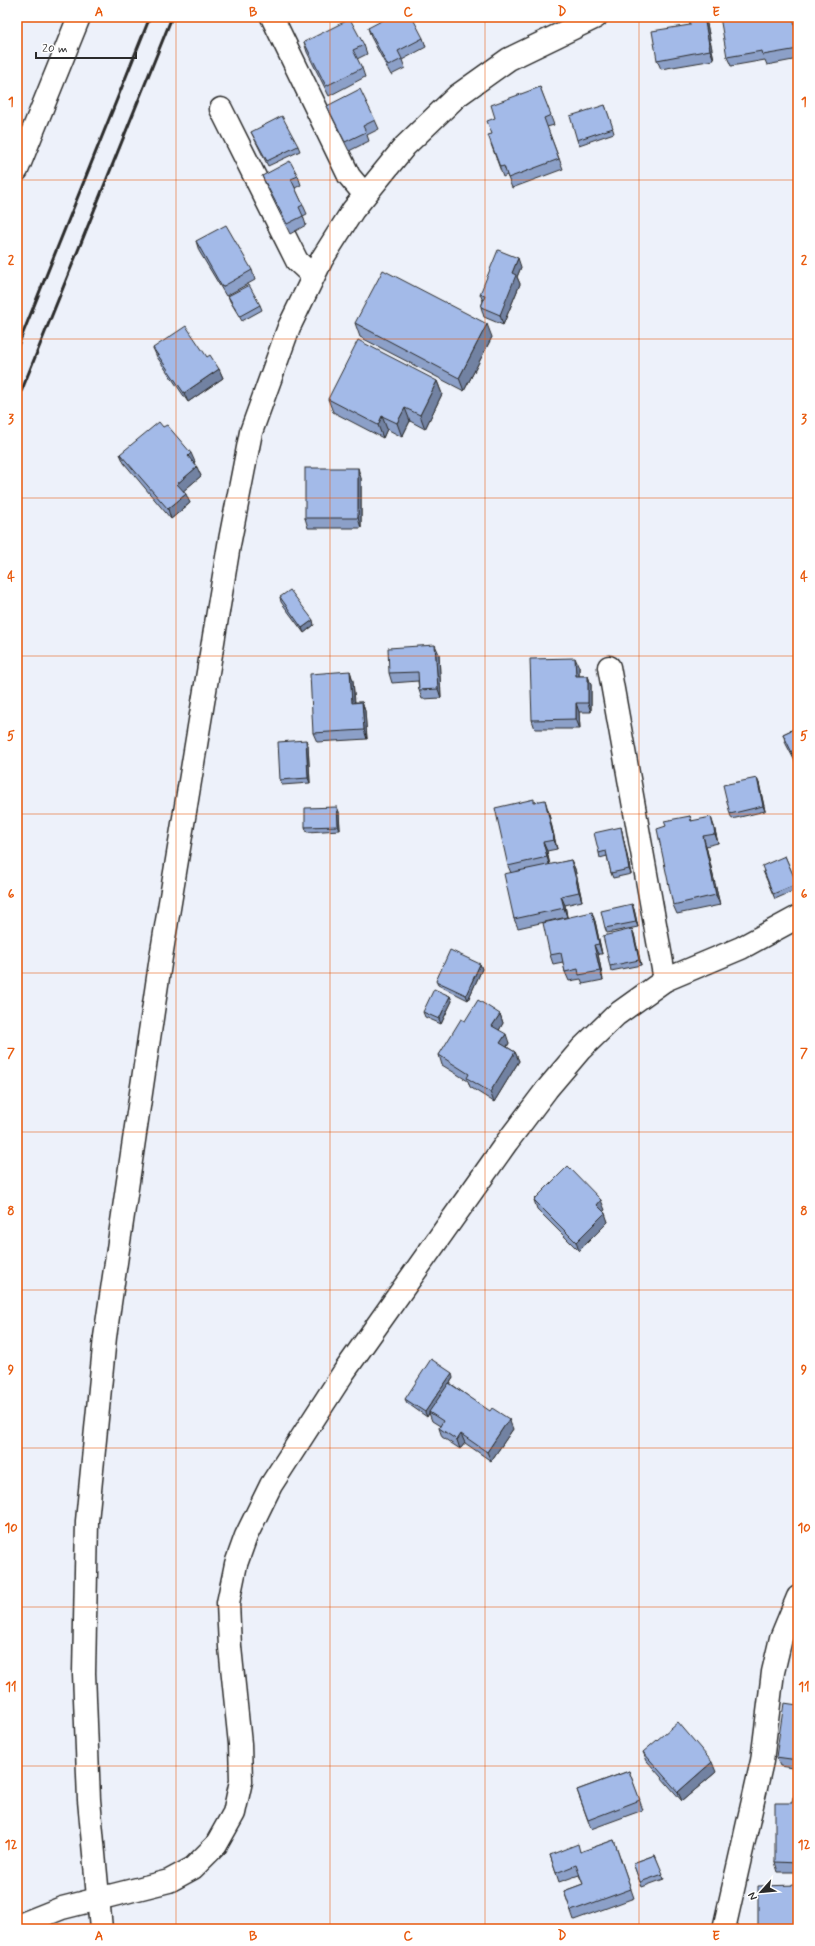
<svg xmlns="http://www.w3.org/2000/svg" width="815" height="1946" font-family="Mynerve,sans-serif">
<rect width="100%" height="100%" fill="#edf1fa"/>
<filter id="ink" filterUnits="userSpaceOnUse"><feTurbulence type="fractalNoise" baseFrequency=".025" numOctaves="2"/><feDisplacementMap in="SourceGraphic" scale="8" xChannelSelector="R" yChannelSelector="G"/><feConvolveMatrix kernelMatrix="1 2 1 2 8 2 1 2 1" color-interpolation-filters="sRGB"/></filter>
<g filter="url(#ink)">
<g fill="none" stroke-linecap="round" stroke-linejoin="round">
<defs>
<g id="minor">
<polyline points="272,17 349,176 365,195"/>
<polyline points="221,109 297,261 313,276"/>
<polyline points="609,667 665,980"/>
<polyline points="17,1926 62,1908 169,1881 193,1868 216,1845 234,1813 241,1781 240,1744 230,1647 228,1603 236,1564 246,1536 271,1485 344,1372 507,1142 547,1089 581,1049 616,1015 665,980 741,948 798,917"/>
<polyline points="101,1929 89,1800 84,1673 87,1521 105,1337 161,957 229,545 251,432 289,327 322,259 353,210 405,146 457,96 509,59 596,17"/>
<polyline points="724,1929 762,1761 773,1672 781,1638 798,1597"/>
</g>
<polyline id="major" points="17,170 79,17"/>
</defs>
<use href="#minor" stroke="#2b2b2b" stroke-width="25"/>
<use href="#major" stroke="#2b2b2b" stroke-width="25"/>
<use href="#minor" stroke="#fff" stroke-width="22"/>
<use href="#major" stroke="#fff" stroke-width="22"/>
<g stroke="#2b2b2b" stroke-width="3">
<polyline points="17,348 150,17"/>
<polyline points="17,402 172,17"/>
</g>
</g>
<g fill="#8ca0c8" stroke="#2b2b2b">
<polygon points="752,17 795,17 798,32 798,59 767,65 765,60 731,66 727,57 749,18"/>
<polygon points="707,24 714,60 661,69 657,60"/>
<polygon points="368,28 423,38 426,47 402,60 405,68 391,75 371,37"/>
<polygon points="304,42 364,45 367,54 357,59 362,68 365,77 329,96 307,52"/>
<polygon points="540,87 554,125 547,127 563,169 512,188 507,175 503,177 491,144 492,134"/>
<polygon points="605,105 614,133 579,145 577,140"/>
<polygon points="327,106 375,120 379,129 367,135 369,141 349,151 331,115"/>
<polygon points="251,132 298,146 300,151 268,166"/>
<polygon points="262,176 298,176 301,185 295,188 303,205 307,214 303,216 306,225 290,234 266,185"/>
<polygon points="196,241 252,270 255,280 226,296 199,251"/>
<polygon points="521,267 517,277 520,284 503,325 484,317 481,307 483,301 480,294"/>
<polygon points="228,296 260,305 262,310 242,321 230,301"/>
<polygon points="355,323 492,337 464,391 360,337"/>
<polygon points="153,348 207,357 219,369 223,378 188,402 157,357"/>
<polygon points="437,381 442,394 425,429 410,421 402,437 387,429 383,438 333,412 328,399"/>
<polygon points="120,454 195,462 194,463 201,476 183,491 190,503 171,519 124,463"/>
<polygon points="361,478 361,528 308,528 305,518"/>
<polygon points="280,597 314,625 304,633 281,602"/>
<polygon points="439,654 441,698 422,699 419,690 418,681 392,683 389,673"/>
<polygon points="579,667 579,676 588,676 591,685 591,712 579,712 580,729 535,729 532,720"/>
<polygon points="350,671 353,681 355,702 362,702 365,711 367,739 317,742 313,733"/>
<polygon points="798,727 798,767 786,744 783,734"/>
<polygon points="308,745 310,783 282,785 280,780"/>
<polygon points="759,783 765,811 732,819 730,814"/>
<polygon points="535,802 548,810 557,849 547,851 550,865 571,860 575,869 582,901 565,905 567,917 518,928 514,919 511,873 508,866"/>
<polygon points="337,807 339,812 340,830 307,832 305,827"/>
<polygon points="690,816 692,821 714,826 718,843 706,846 720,905 677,914 673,905 666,826"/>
<polygon points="621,827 622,832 631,874 613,878 611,873 607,856 600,858 599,853"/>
<polygon points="785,856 798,887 798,889 775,899 763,871"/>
<polygon points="634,909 638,927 607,933 605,928"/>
<polygon points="595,921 602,954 598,954 603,980 583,984 581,979 569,981 565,972 563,962 553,964 550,955"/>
<polygon points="632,929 634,934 641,965 611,971 610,966"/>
<polygon points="480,964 482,969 468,1000 438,985 436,981"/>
<polygon points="450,996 452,1001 441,1024 425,1017 423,1012"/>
<polygon points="500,1014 503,1023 499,1030 509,1043 507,1047 515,1052 519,1061 494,1102 470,1087 468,1081 442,1065 439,1055 465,1021"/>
<polygon points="534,1200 605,1210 603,1211 608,1222 579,1251 537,1209"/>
<polygon points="453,1378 450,1383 513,1429 491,1461 465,1443 460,1449 442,1437 439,1428 440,1426 432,1421 429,1413 427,1417 407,1403 405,1399"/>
<polygon points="798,1705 798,1769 780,1766 776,1757"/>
<polygon points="643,1752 716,1772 682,1801 647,1761"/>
<polygon points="629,1771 643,1810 591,1829 577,1790"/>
<polygon points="798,1796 798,1872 778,1872 775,1862 792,1803"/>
<polygon points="614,1840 634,1898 574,1920 564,1891 583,1884 579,1875 559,1882 550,1855 581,1852"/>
<polygon points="655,1855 664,1879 642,1887 633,1863"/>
</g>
<g fill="#7282a2" stroke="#2b2b2b">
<polygon points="704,17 707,24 714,60 710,50"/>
<polygon points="793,17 795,17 796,19 798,32 798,41"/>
<polygon points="518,258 521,267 517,277 520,284 503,325 500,315 512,273"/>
<polygon points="487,324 492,337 464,391 459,378"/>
<polygon points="219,369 223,378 188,402 184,393"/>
<polygon points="437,381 442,394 425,429 420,415"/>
<polygon points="405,408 410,421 402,437 397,423"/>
<polygon points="382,416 387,429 383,438 378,425"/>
<polygon points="191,453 195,462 191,465 188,456"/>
<polygon points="197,467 201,476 181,493 177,484"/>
<polygon points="358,468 361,478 361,528 358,518"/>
<polygon points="186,494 190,503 171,519 168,509"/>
<polygon points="313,620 314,625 304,633 302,628"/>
<polygon points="435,645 439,654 441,698 438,689"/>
<polygon points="575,658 579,667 579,685 576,676"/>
<polygon points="350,671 353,681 355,712 352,703"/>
<polygon points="588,676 591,685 591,712 588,703"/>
<polygon points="362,702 365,711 367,739 364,730"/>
<polygon points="576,703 579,712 580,729 576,719"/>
<polygon points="306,740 308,745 310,783 308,778"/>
<polygon points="757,778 759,783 765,811 763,806"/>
<polygon points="545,800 548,810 557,849 554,840"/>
<polygon points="337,807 339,812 340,830 338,826"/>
<polygon points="711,817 714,826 718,843 715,834"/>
<polygon points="621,827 622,832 631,874 629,869"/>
<polygon points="703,836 706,846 720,905 716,895"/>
<polygon points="543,842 547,851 550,867 547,857"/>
<polygon points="571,860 575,869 582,901 579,892"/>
<polygon points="561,896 565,905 567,917 564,908"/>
<polygon points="632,904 634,909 638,927 636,922"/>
<polygon points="592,912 595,921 602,954 599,944"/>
<polygon points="632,929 634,934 641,965 639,960"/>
<polygon points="594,945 598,954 603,980 600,971"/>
<polygon points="480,964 482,969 468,1000 466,995"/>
<polygon points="450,996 452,1001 441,1024 439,1019"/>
<polygon points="500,1014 503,1023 496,1036 492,1026"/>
<polygon points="506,1034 509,1043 504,1052 500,1043"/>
<polygon points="515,1052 519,1061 494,1102 490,1092"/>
<polygon points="601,1200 605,1210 600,1214 597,1205"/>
<polygon points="605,1213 608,1222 579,1251 576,1242"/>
<polygon points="452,1373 453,1378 430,1413 429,1412 429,1413 427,1417 425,1412"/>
<polygon points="509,1419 513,1429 491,1461 487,1452"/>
<polygon points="461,1434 465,1443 460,1449 457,1440"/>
<polygon points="712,1762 716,1772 682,1801 678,1792"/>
</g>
<g fill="#a3bae8" stroke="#2b2b2b">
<polygon points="389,17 412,17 423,38 398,51 402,59 388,66 368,28"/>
<polygon points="692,17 704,17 710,50 657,60 652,31 690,25 689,18"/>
<polygon points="720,17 748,17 748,18 752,17 793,17 798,41 798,49 763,55 762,51 727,57"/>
<polygon points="350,19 364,45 353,50 362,68 326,86 304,42"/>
<polygon points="540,87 551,115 544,118 559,159 508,178 504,166 500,167 488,135 492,134 487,121 495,118 491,105"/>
<polygon points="360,89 375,120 363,126 366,132 345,142 327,106"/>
<polygon points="605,105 613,128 577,140 570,116"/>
<polygon points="282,116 298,146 267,161 251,132"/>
<polygon points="290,161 298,176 291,179 303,205 299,207 303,216 287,224 262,176"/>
<polygon points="226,225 252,270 222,287 196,241"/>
<polygon points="498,250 518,258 512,273 516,275 500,315 481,307 485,296 480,294"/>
<polygon points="383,270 487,324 459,378 355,323"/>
<polygon points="249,285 260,305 240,316 228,296"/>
<polygon points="186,326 207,357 210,355 219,369 184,393 153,348"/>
<polygon points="358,340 437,381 420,415 405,408 397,423 382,416 378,425 328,399"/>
<polygon points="159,422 163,427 167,425 191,453 188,456 197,467 177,484 186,494 168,509 120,454"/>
<rect x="305" y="468" width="53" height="50"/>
<polygon points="290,590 313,620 302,628 280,597"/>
<polygon points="435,645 438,689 419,690 418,672 389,673 388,648"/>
<polygon points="575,658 576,676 588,676 588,703 576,703 576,719 532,720 530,659"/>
<polygon points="350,671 352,703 362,702 364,730 313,733 310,674"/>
<polygon points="798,727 798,765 783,734"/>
<polygon points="306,740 308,778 280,780 278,742"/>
<polygon points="757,778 763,806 730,814 723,785"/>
<polygon points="534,799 534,802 545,800 554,840 543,842 547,857 508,866 495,808"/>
<polygon points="337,807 338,826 305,827 305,808"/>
<polygon points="690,816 691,821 711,817 715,834 703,836 716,895 673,905 657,829 666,826 664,821"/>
<polygon points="621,827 629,869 611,873 606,851 599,853 594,833"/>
<polygon points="785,856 797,884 773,894 762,866"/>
<polygon points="571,860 579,892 561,896 564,908 514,919 504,874"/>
<polygon points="632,904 636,922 605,928 601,911"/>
<polygon points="592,912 599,944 594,945 600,971 579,975 578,969 565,972 561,953 550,955 543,923"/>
<polygon points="632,929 639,960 610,966 603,936"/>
<polygon points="450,950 480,964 466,995 436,981"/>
<polygon points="434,989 450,996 439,1019 423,1012"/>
<polygon points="478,1000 500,1014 492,1026 506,1034 500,1043 515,1052 490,1092 467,1078 469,1074 439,1055 461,1019 465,1021"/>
<polygon points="568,1166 601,1200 597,1205 605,1213 576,1242 534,1200"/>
<polygon points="431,1359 452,1373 425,1412 405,1399"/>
<polygon points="449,1383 490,1411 492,1408 509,1419 487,1452 461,1434 457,1440 439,1428 443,1421 429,1412"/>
<polygon points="784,1703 798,1705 798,1760 776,1757"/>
<polygon points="678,1722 712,1762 678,1792 643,1752"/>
<polygon points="629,1771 640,1800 588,1820 577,1790"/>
<polygon points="798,1796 798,1863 775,1862 775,1803 792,1803 793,1797"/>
<polygon points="614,1840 631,1889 571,1911 564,1891 583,1884 576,1865 556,1873 550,1855 578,1844 580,1852"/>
<polygon points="655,1855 663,1874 640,1882 633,1863"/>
<polygon points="798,1885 798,1928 758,1929 758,1886"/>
</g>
</g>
<path fill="none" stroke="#e8590c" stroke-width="1" stroke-opacity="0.55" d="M176,17V1929M330,17V1929M485,17V1929M639,17V1929M17,180H798M17,339H798M17,498H798M17,656H798M17,814H798M17,973H798M17,1132H798M17,1290H798M17,1448H798M17,1607H798M17,1766H798"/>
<rect width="815" height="1946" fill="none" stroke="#fff" stroke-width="44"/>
<g transform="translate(761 1892) rotate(243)" stroke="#ffffff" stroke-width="3" paint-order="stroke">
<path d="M0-3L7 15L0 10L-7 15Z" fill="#2b2b2b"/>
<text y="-6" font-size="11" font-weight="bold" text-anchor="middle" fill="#2b2b2b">N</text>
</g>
<path d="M36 52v6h100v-6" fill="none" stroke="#2b2b2b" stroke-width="2"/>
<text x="42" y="52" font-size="12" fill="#2b2b2b" stroke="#ffffff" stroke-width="3" paint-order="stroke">20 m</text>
<rect x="22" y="22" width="771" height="1902" fill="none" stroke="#e8590c" stroke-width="1.5"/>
<g font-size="13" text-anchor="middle" font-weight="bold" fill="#e8590c">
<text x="99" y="16">A</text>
<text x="253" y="16">B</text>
<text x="408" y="16">C</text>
<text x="562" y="16">D</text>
<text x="716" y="16">E</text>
<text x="11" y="106">1</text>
<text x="804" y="106">1</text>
<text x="11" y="264">2</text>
<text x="804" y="264">2</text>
<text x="11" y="423">3</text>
<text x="804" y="423">3</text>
<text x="11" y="581">4</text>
<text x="804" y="581">4</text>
<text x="11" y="740">5</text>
<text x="804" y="740">5</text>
<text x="11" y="898">6</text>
<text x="804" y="898">6</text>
<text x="11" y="1057">7</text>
<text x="804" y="1057">7</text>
<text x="11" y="1215">8</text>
<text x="804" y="1215">8</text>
<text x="11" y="1374">9</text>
<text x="804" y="1374">9</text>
<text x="11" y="1532">10</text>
<text x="804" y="1532">10</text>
<text x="11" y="1691">11</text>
<text x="804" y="1691">11</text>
<text x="11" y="1849">12</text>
<text x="804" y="1849">12</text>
<text x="99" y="1940">A</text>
<text x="253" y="1940">B</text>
<text x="408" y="1940">C</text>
<text x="562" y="1940">D</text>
<text x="716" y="1940">E</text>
</g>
</svg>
